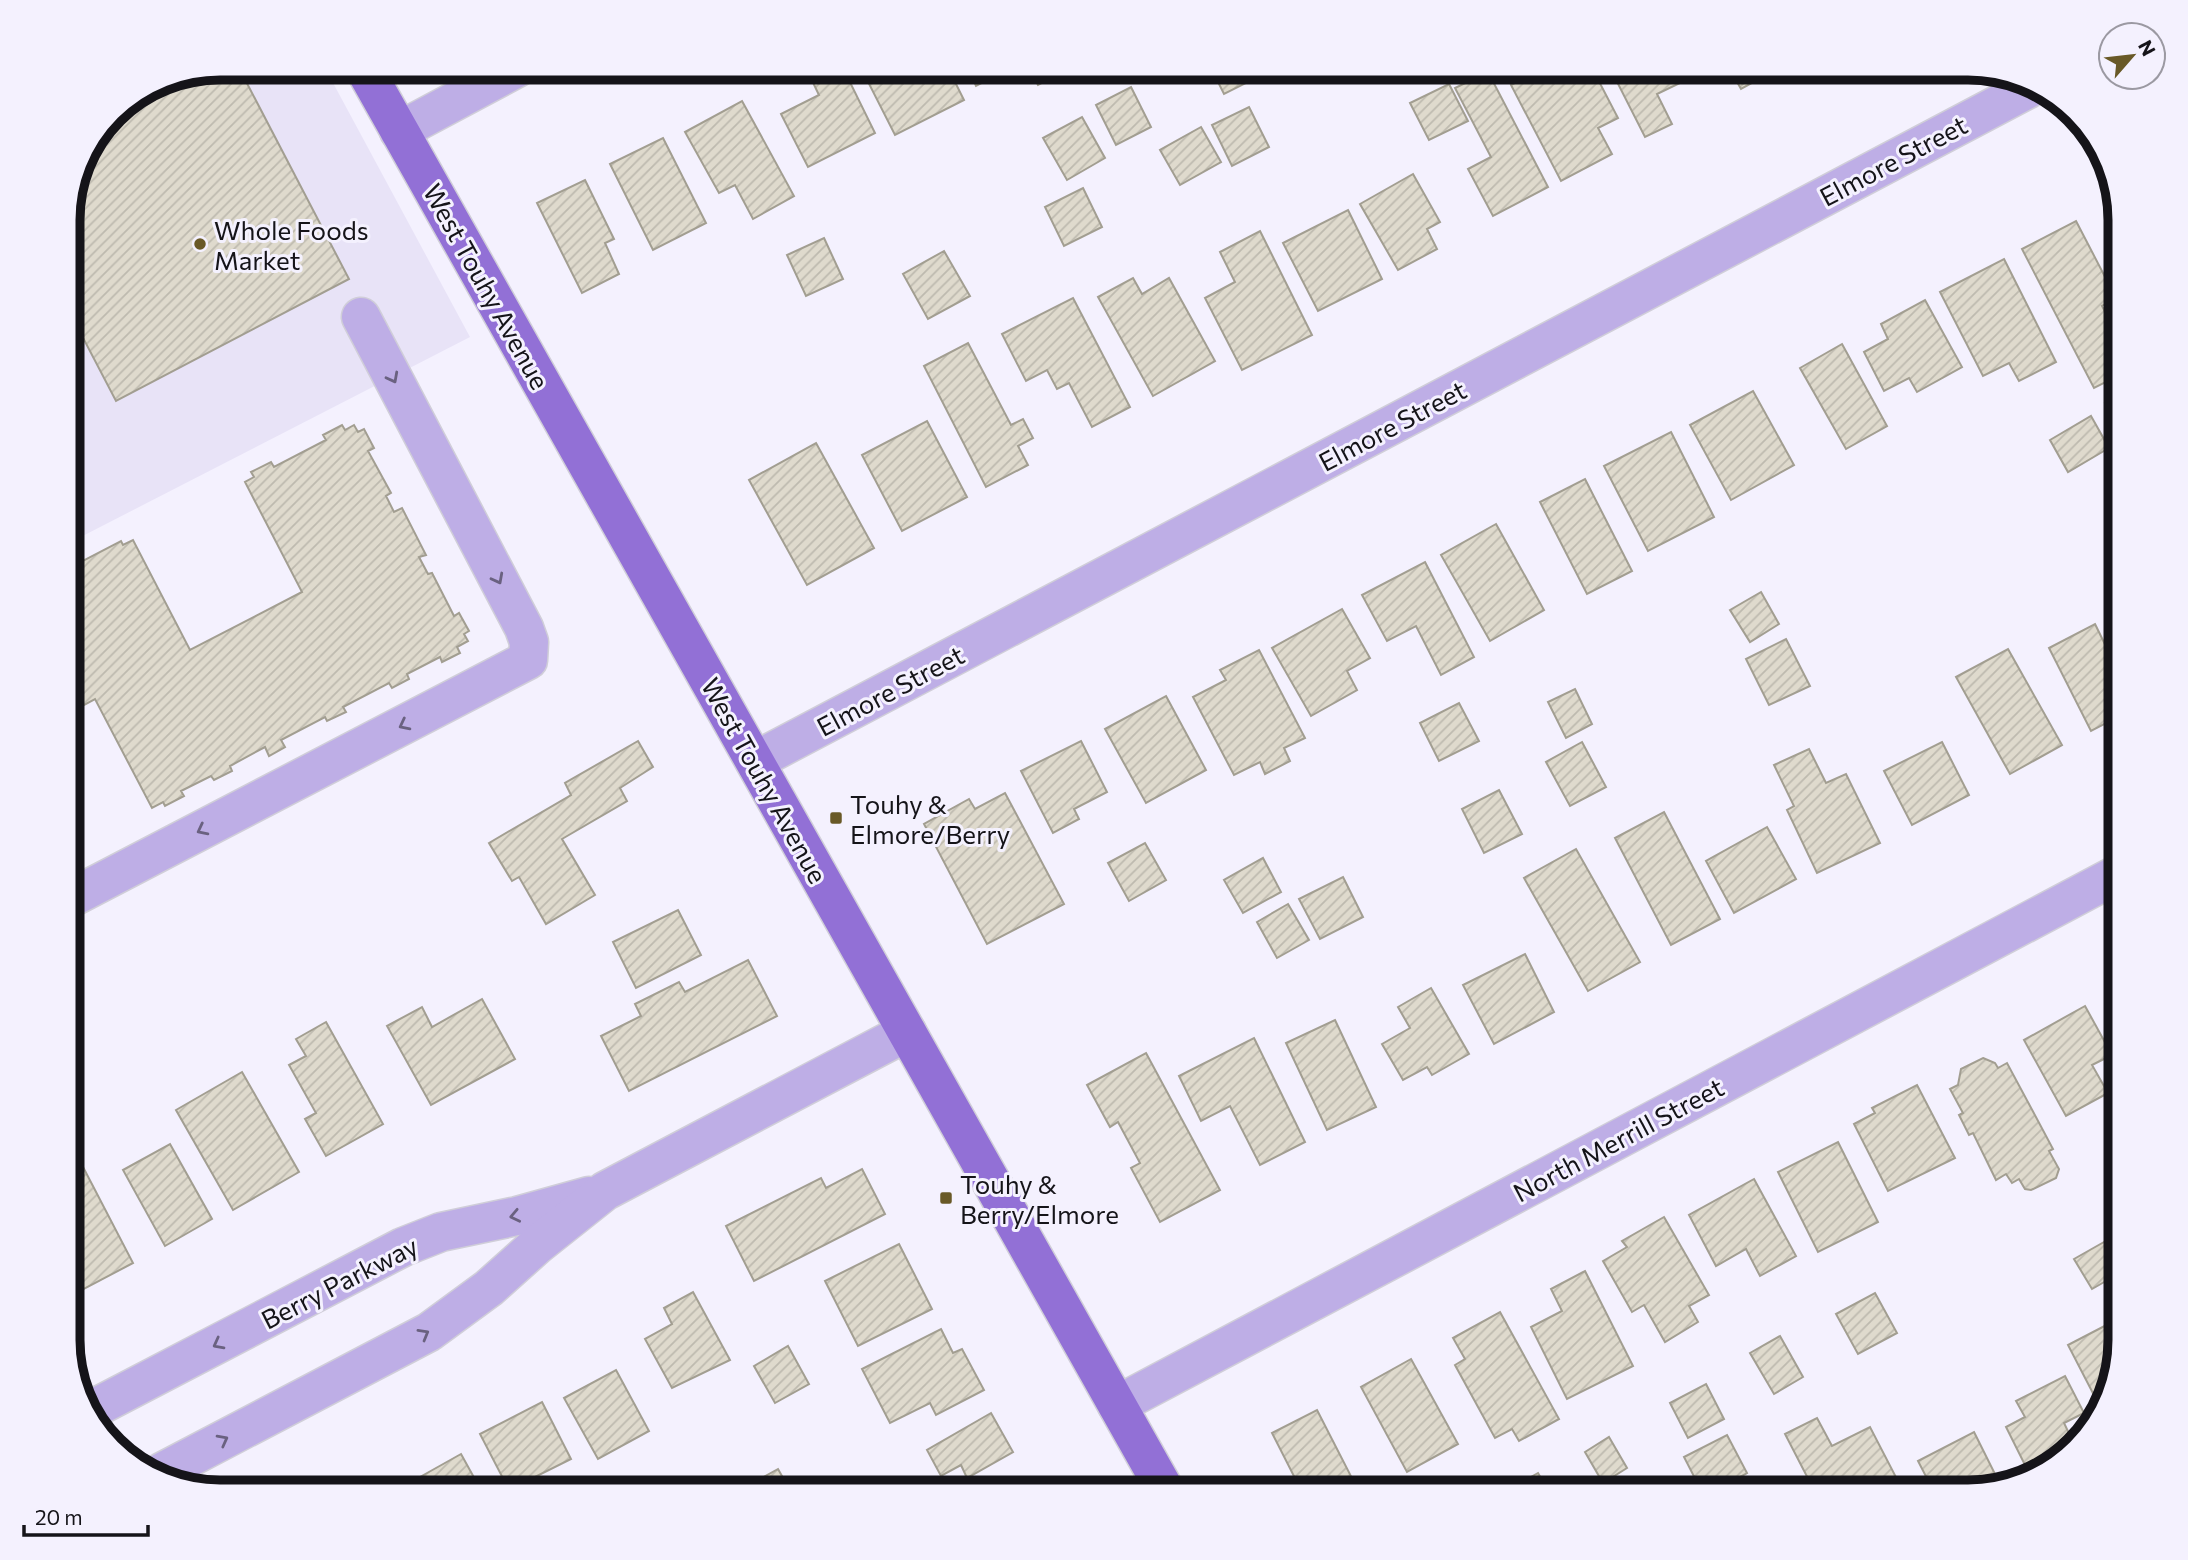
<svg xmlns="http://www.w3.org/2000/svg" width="2188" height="1560" font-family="Commissioner,sans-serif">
<defs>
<pattern id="building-hatch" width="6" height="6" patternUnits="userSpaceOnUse" patternTransform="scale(1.75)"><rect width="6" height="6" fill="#dfdacd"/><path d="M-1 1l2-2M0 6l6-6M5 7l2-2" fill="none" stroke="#bebaaf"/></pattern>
</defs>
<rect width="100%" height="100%" fill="#f4f1fe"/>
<polygon fill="#e8e3f7" points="220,68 325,68 470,337 69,543 69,210 84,153 120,106 163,80"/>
<g fill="url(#building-hatch)" stroke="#a29e91" stroke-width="2">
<polygon points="220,68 239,68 349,279 116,401 79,330 69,335 69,210 84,153 120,106 163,80"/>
<polygon points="806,68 843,68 875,133 808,167 781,114 819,95"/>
<polygon points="861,68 948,68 964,100 895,135"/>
<polygon points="968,68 1011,68 976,86"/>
<polygon points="1029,68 1058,68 1061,73 1038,85"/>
<polygon points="1211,68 1273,68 1274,69 1224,94"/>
<polygon points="1543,68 1592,68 1618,118 1598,128 1612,154 1561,181 1511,85"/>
<polygon points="1610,68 1677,68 1684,81 1657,94 1672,124 1645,137"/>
<polygon points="1729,68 1779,68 1741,89"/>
<polygon points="1488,72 1548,187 1493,216 1468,169 1491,157 1455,88"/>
<polygon points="1449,84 1468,121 1429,140 1410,103"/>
<polygon points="1131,87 1151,127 1116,145 1096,105"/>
<polygon points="742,101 794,196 753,219 735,185 719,193 685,132"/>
<polygon points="1249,107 1269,147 1232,166 1212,125"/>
<polygon points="1082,117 1105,158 1067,180 1043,138"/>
<polygon points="1201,127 1221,162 1180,185 1160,150"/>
<polygon points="663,138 706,223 653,250 610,164"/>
<polygon points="1413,174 1440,222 1427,229 1437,249 1398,270 1360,204"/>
<polygon points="585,180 614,239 605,243 619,274 582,293 537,203"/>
<polygon points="1083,188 1102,227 1064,246 1045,207"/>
<polygon points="1348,210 1382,279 1318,311 1283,243"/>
<polygon points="2076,221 2116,298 2102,306 2120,341 2120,375 2094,388 2022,249"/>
<polygon points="1260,231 1312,335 1242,370 1205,298 1235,282 1220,252"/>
<polygon points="824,238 843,279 806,296 787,255"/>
<polygon points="944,251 970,296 928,319 903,274"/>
<polygon points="2004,259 2056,362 2019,381 2009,363 1983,376 1940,292"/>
<polygon points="1133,278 1142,294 1169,278 1215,361 1153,396 1098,297"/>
<polygon points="1073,298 1130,407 1092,427 1069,383 1057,389 1047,370 1026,381 1002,334"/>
<polygon points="1925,300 1962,367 1917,392 1909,378 1884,391 1864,352 1888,339 1881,324"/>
<polygon points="968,343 1011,425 1023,419 1033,438 1018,446 1028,465 986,487 924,366"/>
<polygon points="1842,344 1887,426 1846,449 1800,368"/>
<polygon points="1753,391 1794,465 1731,500 1690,425"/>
<polygon points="2120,394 2120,429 2105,403"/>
<polygon points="2091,416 2109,448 2068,472 2050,440"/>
<polygon points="927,421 967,497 902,531 862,455"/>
<polygon points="342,425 345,430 354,425 358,432 364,429 374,448 368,451 391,493 386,496 394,512 402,508 426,555 419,557 428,574 432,573 454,616 459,613 469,631 464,634 468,641 457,647 460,653 442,662 440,657 407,674 409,679 392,688 389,683 343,707 346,712 327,721 325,717 281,740 285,747 269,756 265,747 230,766 232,771 214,780 211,776 181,791 184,796 165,806 163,802 152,808 95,699 69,713 69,568 121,541 123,545 133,540 190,650 302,592 245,482 254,477 251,472 271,462 274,467 326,440 323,435"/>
<polygon points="1671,432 1714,517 1648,551 1604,466"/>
<polygon points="816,443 874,548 807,585 749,480"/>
<polygon points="1585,479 1632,571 1587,594 1540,502"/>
<polygon points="1496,524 1544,610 1490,641 1441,555"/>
<polygon points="1425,562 1474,657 1441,675 1416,626 1387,641 1362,595"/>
<polygon points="1761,592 1779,624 1750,642 1730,610"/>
<polygon points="1342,609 1370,658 1347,671 1357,690 1311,716 1272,648"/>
<polygon points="2095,624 2120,675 2120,716 2091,731 2049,648"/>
<polygon points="1786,639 1810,686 1769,705 1746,659"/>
<polygon points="2008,649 2062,745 2010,774 1956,677"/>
<polygon points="1259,650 1305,738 1284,748 1290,761 1265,774 1260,762 1234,775 1193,697 1226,680 1220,670"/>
<polygon points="1575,689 1592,724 1566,738 1548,702"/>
<polygon points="1166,696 1206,770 1146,803 1105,729"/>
<polygon points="1459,703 1479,741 1439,761 1420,723"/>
<polygon points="638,741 653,767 620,788 627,801 562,839 595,895 546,924 519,877 512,881 489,843 571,795 565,783"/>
<polygon points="1081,741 1107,792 1074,809 1079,819 1053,833 1021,771"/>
<polygon points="1582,742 1606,787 1570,806 1546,762"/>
<polygon points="1942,742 1969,795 1912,825 1884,771"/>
<polygon points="1809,749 1826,783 1846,774 1880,843 1817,873 1787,810 1794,806 1774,765"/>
<polygon points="1499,790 1522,834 1484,853 1462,809"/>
<polygon points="1005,793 1064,904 987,944 924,824 969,799 975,809"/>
<polygon points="1664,812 1720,919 1671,945 1615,838"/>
<polygon points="1767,827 1796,879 1734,913 1706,861"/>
<polygon points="1145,843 1166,880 1129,901 1108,863"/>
<polygon points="1576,849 1640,962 1588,991 1524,878"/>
<polygon points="1263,858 1281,892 1243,913 1224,880"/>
<polygon points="1343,877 1363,917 1320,939 1299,899"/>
<polygon points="1288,904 1309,940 1277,958 1257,922"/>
<polygon points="678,910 701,955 636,988 613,942"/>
<polygon points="1525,954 1554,1012 1494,1044 1463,985"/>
<polygon points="748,960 777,1016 629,1091 601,1036 641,1016 635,1004 679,982 685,992"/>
<polygon points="1431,988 1469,1054 1432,1075 1427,1067 1403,1080 1382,1044 1410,1028 1398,1007"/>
<polygon points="482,999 515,1059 431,1105 387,1026 422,1007 432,1027"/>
<polygon points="2085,1006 2112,1055 2092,1065 2108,1093 2066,1116 2024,1040"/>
<polygon points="1335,1020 1376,1107 1327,1130 1286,1043"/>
<polygon points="326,1022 383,1124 326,1156 305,1119 316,1113 289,1065 306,1056 296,1039"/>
<polygon points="1254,1038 1305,1142 1260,1165 1230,1106 1201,1121 1179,1076"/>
<polygon points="1146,1053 1220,1190 1160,1222 1131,1168 1140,1163 1118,1122 1110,1127 1087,1085"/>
<polygon points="1983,1058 1995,1063 1998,1068 2007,1063 2053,1149 2049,1151 2059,1169 2056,1178 2031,1190 2025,1189 2019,1179 2012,1183 2006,1174 1996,1180 1973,1133 1969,1135 1959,1115 1963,1113 1950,1089 1958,1085 1961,1069"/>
<polygon points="242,1072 299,1172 233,1210 176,1110"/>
<polygon points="1917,1085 1955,1158 1888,1191 1854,1124 1875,1113 1872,1108"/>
<polygon points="69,1140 133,1263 80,1291 69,1270"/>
<polygon points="1838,1142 1878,1222 1818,1252 1778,1172"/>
<polygon points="170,1144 212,1219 165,1246 123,1170"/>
<polygon points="862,1169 885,1214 754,1281 726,1226 821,1178 826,1188"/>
<polygon points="1754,1179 1796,1256 1760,1276 1746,1249 1716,1266 1689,1215"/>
<polygon points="1664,1217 1709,1295 1689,1306 1698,1322 1665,1342 1644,1305 1632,1312 1603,1261 1627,1247 1622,1241"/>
<polygon points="2104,1242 2120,1268 2120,1273 2092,1289 2074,1259"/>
<polygon points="899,1244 932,1309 858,1346 825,1281"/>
<polygon points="1585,1271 1633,1366 1567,1399 1531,1327 1562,1311 1551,1289"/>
<polygon points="693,1292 730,1360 672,1388 645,1339 672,1324 664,1308"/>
<polygon points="1875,1293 1897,1333 1858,1354 1836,1314"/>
<polygon points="1500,1312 1559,1419 1519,1441 1512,1429 1495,1438 1455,1365 1465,1359 1453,1338"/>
<polygon points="2120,1318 2120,1340 2098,1403 2068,1345"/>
<polygon points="941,1329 953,1353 962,1349 984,1390 936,1415 930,1403 890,1423 862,1369"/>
<polygon points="1780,1336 1803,1377 1774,1394 1750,1353"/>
<polygon points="788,1346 809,1384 775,1403 754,1366"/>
<polygon points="1411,1359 1458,1444 1407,1472 1361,1387"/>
<polygon points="616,1370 649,1431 598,1459 564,1398"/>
<polygon points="2065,1376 2084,1413 2064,1423 2074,1444 2031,1477 2006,1427 2025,1417 2016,1401"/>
<polygon points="1706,1384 1724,1419 1688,1438 1670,1403"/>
<polygon points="542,1402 571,1459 509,1490 480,1434"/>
<polygon points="1317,1410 1356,1486 1345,1492 1302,1492 1272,1433"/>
<polygon points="991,1413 1013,1452 967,1478 961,1465 941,1476 927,1450"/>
<polygon points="1817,1418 1832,1446 1870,1427 1900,1485 1887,1492 1815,1492 1785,1434"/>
<polygon points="1974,1432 2000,1484 1968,1492 1934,1492 1918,1461"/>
<polygon points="1727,1435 1747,1473 1713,1492 1702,1492 1684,1457"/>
<polygon points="1609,1437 1627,1468 1603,1483 1585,1452"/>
<polygon points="461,1454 482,1492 395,1492 395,1491"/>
<polygon points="778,1469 791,1492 737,1492"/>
<polygon points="1538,1473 1549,1492 1504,1492"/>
</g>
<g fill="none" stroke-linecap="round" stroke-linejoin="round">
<defs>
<g id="minor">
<polyline points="399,131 517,68"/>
<polyline points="755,761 2028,89"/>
<polyline points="69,899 528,660 529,642 524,628 361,317"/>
<polyline points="1117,1405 2120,873"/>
<polyline points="87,1412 403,1247 441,1232 517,1216 589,1196"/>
<polyline points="162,1472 429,1332 489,1288 537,1245 605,1191 907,1032"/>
</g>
<polyline id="major" points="364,68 1166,1492"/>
</defs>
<use href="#minor" stroke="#d0ced9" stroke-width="41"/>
<use href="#major" stroke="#d0ced9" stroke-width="41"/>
<use href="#minor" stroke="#beaee6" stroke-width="38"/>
<use href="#major" stroke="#9270d6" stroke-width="38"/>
</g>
<defs><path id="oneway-chevron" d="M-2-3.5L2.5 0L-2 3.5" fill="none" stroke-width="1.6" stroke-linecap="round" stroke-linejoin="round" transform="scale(1.75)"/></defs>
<g stroke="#6a6180">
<use href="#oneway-chevron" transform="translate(393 378) rotate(62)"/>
<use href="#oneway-chevron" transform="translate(498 579) rotate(62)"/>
<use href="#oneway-chevron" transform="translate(404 725) rotate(153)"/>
<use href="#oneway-chevron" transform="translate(202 830) rotate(153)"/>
<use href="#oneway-chevron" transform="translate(515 1216) rotate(168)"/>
<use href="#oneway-chevron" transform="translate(424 1334) rotate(-30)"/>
<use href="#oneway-chevron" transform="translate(218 1344) rotate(152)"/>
<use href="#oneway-chevron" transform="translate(223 1440) rotate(-28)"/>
</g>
<g fill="#695927" stroke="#f4f1fe" stroke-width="2.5">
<circle cx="200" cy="244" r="7"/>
<rect x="829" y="811" width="14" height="14" rx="3.5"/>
<rect x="939" y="1191" width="14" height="14" rx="3.5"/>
</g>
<g text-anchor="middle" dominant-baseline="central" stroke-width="6" stroke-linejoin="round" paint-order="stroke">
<g font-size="26" fill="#151419" stroke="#f4f1fe">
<text transform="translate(1893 160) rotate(-28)">Elmore Street</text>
<text transform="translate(487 286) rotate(61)">West Touhy Avenue</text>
<text transform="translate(1392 425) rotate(-28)">Elmore Street</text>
<text transform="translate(890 690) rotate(-28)">Elmore Street</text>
<text transform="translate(765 780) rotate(61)">West Touhy Avenue</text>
<text transform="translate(1618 1139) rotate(-28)">North Merrill Street</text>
<text transform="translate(339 1282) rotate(-27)">Berry Parkway</text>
</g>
<g font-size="26" fill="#151419" stroke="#f4f1fe" text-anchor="start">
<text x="214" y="229">Whole Foods<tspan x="214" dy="30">Market</tspan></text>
<text x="850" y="803">Touhy &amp;<tspan x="850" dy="30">Elmore/Berry</tspan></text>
<text x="960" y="1183">Touhy &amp;<tspan x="960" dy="30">Berry/Elmore</tspan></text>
</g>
</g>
<path d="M0 0H2188V1560H0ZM220 80H1968A140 140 0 0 1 2108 220V1340A140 140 0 0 1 1968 1480H220A140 140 0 0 1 80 1340V220A140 140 0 0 1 220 80Z" fill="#f4f1fe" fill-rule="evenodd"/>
<path fill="none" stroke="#151419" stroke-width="9" d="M220 80H1968A140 140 0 0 1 2108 220V1340A140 140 0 0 1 1968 1480H220A140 140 0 0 1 80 1340V220A140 140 0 0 1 220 80Z"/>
<g transform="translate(2132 56) rotate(62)"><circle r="33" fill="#f4f1fe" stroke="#9b99a2" stroke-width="2"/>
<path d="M0-5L12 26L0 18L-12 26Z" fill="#695927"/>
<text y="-10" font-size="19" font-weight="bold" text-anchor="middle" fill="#151419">N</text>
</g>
<path d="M24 1525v10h124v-10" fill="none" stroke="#151419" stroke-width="3.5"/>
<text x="35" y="1525" font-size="21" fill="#151419" stroke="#f4f1fe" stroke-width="5" paint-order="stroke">20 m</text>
</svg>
